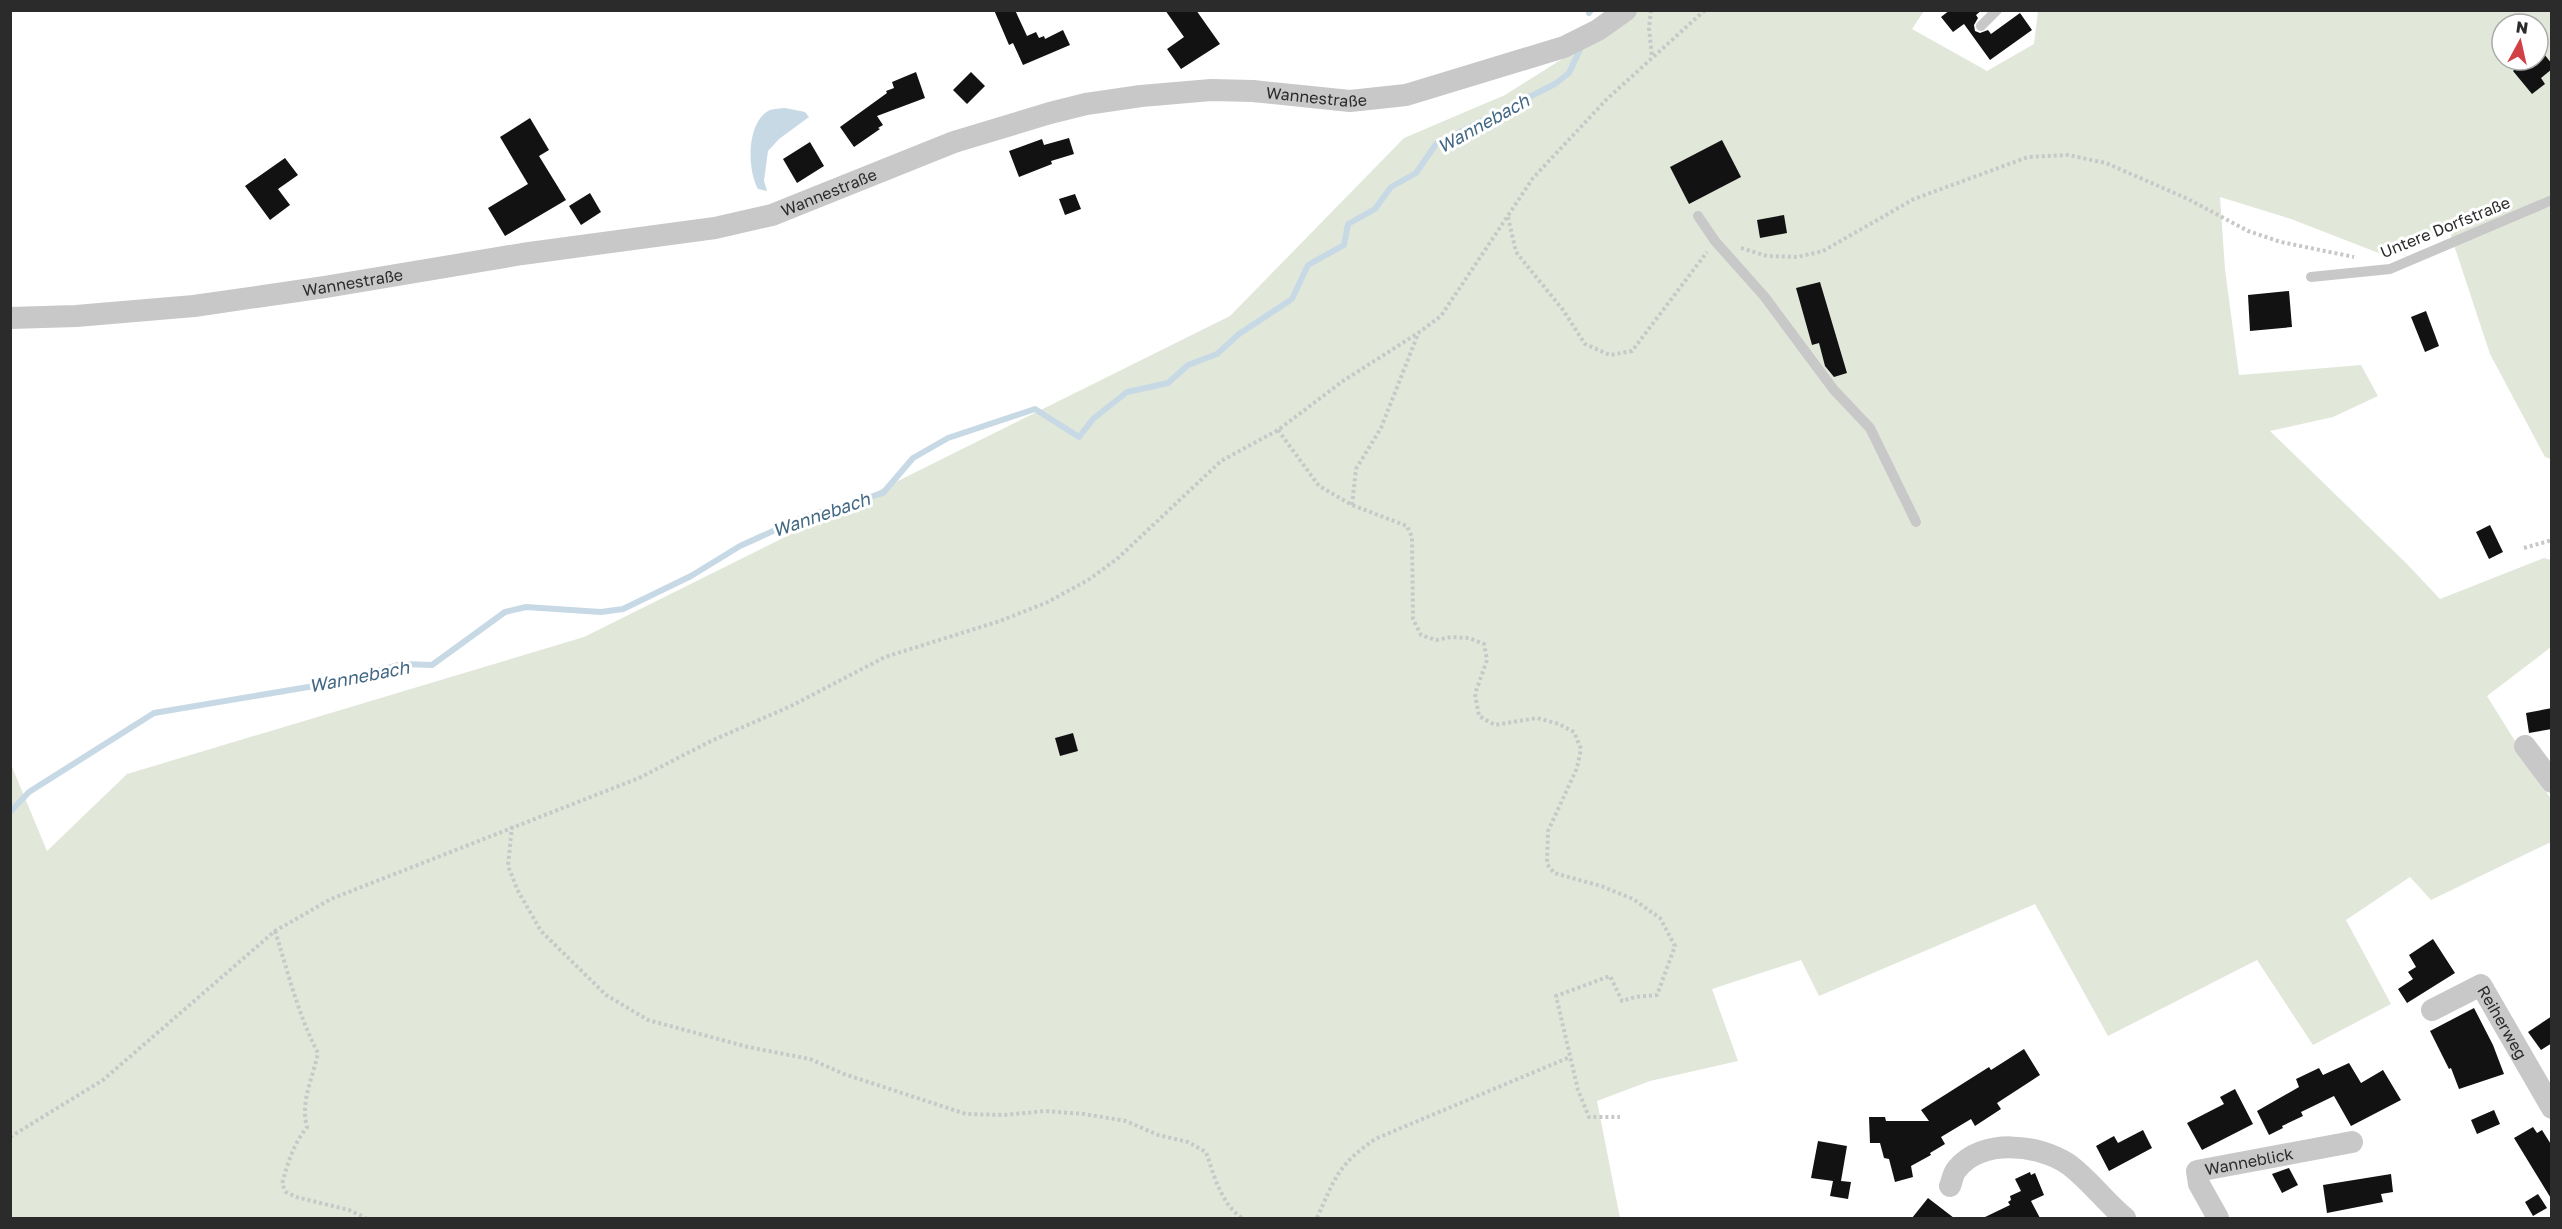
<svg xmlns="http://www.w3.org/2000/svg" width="2562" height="1229" font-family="'Golos Text',sans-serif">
<rect width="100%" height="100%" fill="#fff"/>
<path fill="#e1e8da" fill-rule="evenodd" d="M1638,11H1924L1912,29L1987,71L2034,44L2038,11H2551V459L2545,457L2490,354L2449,230L2389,257L2291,219L2220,197L2225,269L2239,375L2361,365L2378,396L2333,417L2270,431L2407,564L2440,599L2544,558L2551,560V647L2487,696L2551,799V842L2431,900L2410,877L2346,920L2391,1004L2313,1045L2257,960L2108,1036L2035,904L1819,996L1801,960L1712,989L1738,1061L1650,1081L1597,1101L1620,1218H11L10,762L47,851L127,774L584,637L1230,316L1404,138L1505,95ZM2502,24H2538V60H2502Z"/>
<path fill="#c8d9e6" d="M785,108L805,112L809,117L779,139L768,151L764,181L767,191L758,189C747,170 746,121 770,110C774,109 781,108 785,108Z"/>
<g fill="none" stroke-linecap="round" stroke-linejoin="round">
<g stroke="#c8d9e6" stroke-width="6">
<polyline points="1589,13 1591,10"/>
<polyline points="10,812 29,792 154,713 338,682 402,664 432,665 505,612 526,607 601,612 623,609 691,576 740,546 802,518 883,493 913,458 948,438 1035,409 1079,437 1093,419 1127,392 1168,383 1188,365 1217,354 1239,334 1292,299 1308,265 1344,245 1348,224 1375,209 1391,187 1416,173 1436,144 1555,84 1569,73 1582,45"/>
</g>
</g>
<g fill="#121212">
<polygon points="994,10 1015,10 1027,36 1036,32 1039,38 1044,36 1045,39 1063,30 1070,45 1023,65 1013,43 1009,45"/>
<polygon points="1165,10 1196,10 1220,44 1181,69 1167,49 1184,37"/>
<polygon points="1950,10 1982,10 1976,15 1978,18 1974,25 1975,31 1980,33 1988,30 1991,34 2020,13 2032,30 1990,60 1964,24 1953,32 1941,17"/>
<polygon points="2544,54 2552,64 2552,69 2541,78 2545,84 2532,94 2513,71 2525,60 2538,60 2538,56 2539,58"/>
<polygon points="916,72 925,98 877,116 883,125 878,128 880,129 854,147 840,127 887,93 886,91 894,88 892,82"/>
<polygon points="971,72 985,86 967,104 953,90"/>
<polygon points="530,118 549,150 539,156 566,200 505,236 488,208 528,184 500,137"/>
<polygon points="1069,138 1074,154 1051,161 1052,164 1019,177 1009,151 1042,139 1044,145"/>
<polygon points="1722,140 1741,177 1689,204 1670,167"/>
<polygon points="810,142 824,166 797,183 783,159"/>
<polygon points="285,158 298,175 278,189 290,205 270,220 245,186"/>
<polygon points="590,193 601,212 581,225 569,206"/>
<polygon points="1075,194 1081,209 1065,215 1059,199"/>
<polygon points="1784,215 1787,233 1760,238 1757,220"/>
<polygon points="1820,282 1847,373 1834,377 1825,366 1819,343 1812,345 1796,288"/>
<polygon points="2289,291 2292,327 2250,331 2248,295"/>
<polygon points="2426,311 2439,346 2425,352 2411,317"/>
<polygon points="2490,525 2503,552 2489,559 2476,532"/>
<polygon points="2552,708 2552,729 2529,733 2526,713"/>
<polygon points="1073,733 1078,751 1060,756 1055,738"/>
<polygon points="2433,939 2455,973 2407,1003 2398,989 2413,979 2408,972 2416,967 2409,955"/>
<polygon points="2474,1008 2493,1045 2504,1074 2459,1089 2451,1068 2449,1069 2430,1031"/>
<polygon points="2552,1016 2552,1043 2541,1050 2528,1032"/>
<polygon points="2024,1049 2040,1075 1997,1103 2001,1109 1975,1126 1971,1119 1941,1137 1945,1144 1930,1153 1931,1155 1911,1166 1913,1177 1895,1182 1889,1159 1884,1158 1880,1143 1870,1143 1869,1117 1885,1117 1886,1121 1929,1121 1921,1110 1989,1067 1991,1070"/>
<polygon points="2349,1063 2361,1083 2383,1070 2401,1100 2351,1126 2334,1096 2301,1112 2303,1116 2282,1126 2283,1128 2269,1135 2257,1111 2299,1087 2296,1079 2319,1068 2323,1075"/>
<polygon points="2235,1089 2253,1124 2202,1150 2187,1123 2224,1104 2220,1097"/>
<polygon points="2494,1110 2500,1124 2477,1134 2471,1120"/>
<polygon points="2533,1127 2537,1133 2542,1130 2552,1146 2552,1200 2514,1138"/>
<polygon points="2143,1130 2152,1148 2109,1171 2096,1146 2114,1136 2118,1143"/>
<polygon points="1818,1141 1847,1146 1841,1181 1851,1182 1848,1199 1830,1196 1833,1181 1811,1178"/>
<polygon points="2289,1168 2298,1185 2282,1193 2272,1174"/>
<polygon points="2030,1172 2031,1175 2035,1173 2044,1195 2031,1201 2040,1218 1983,1218 2010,1205 2008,1202 2011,1200 2010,1196 2021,1191 2015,1179"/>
<polygon points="2391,1174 2393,1192 2381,1194 2383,1202 2327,1213 2323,1185"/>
<polygon points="2538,1194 2547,1208 2533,1216 2525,1202"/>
<polygon points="1928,1198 1954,1218 1912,1218"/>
</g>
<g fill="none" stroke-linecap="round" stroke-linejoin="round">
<g stroke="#c8c8c8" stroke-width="4" stroke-dasharray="3 3" stroke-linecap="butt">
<polyline points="1651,10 1649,28 1652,57"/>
<polyline points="1508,217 1516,252 1563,310 1585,344 1610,355 1632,351 1707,252"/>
<polyline points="1741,248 1767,256 1797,257 1823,251 1914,199 2028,157 2068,155 2106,163 2188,199 2248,231 2281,242 2354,257"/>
<polyline points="1278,430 1319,486 1352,505 1407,526 1412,537 1413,619 1421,635 1436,640 1451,637 1469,638 1484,644 1487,660 1475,694 1479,716 1495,725 1537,718 1559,724 1574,732 1581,749 1577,768 1548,831 1547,864 1554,873 1601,886 1633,899 1660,918 1675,946 1657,995 1635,997 1622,1001 1610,976 1556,996 1578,1090 1589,1117 1620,1117"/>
<polyline points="1352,505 1356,469 1381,428 1418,334"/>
<polyline points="2524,548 2552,540"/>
<path d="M512,826L508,866L518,891L541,931L606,995L648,1020L748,1047L810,1059L844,1074L966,1114L1004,1115L1046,1111L1084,1114L1126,1121L1158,1135L1188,1142L1206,1152C1214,1175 1221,1204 1242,1218"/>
<path d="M275,931C288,972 298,1015 318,1053C313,1077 300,1102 307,1127C293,1145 288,1162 282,1184L286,1192L296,1197L349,1210L366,1218"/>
<polyline points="10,1137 103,1080 275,931 331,899 639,778 711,741 791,706 885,657 1000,621 1048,602 1088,580 1117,559 1221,461 1278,430 1343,381 1418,333 1441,316 1533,178 1607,99 1705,10"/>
<path d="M1317,1218C1335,1178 1337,1166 1375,1139L1570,1057"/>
</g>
<g stroke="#c8c8c8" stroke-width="10">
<polyline points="1981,26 1997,10"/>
<polyline points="1698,216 1715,241 1764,296 1834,390 1870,428 1916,522"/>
<polyline points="2311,277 2390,269 2552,200"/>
</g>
<g stroke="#c8c8c8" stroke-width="22">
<path id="s1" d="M10,318L76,316L194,306L325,287L522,254L715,228L772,215L954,142L1050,113L1086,104L1141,96L1211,90L1253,91L1350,101L1406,95L1564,47L1598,30L1626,10"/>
<polyline points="2525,746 2552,782"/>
<path id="s2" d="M2432,1010L2481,985L2552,1108"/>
<path d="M1950,1186C1952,1181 1953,1173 1957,1169C1982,1138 2038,1144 2068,1164C2089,1179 2105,1202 2125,1218"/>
<path id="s3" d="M2218,1218L2199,1184L2197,1171L2352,1142"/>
</g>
</g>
<g text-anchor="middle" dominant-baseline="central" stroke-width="6" stroke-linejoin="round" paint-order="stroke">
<g font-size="16" fill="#2b2b2b" stroke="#fff">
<text stroke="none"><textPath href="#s1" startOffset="1335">Wannestraße</textPath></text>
<text stroke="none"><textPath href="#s1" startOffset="831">Wannestraße</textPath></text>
<text transform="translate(2445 227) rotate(-22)">Untere Dorfstraße</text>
<text stroke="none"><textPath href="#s1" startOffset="345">Wannestraße</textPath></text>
<text stroke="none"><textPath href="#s2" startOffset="98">Reiherweg</textPath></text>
<text stroke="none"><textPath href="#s3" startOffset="105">Wanneblick</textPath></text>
</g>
<g font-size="18" font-style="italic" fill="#436883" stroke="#fff">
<text transform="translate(1483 123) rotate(-29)">Wannebach</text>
<text transform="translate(821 514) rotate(-19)">Wannebach</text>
<text transform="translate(359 676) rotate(-11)">Wannebach</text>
</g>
</g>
<rect width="2562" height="1229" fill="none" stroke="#2b2b2b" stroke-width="24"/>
<g transform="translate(2520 42) rotate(8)"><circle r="28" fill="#ffffff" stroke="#aaaaaa" stroke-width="1.5"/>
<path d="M0-4.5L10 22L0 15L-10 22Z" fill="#d04045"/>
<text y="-9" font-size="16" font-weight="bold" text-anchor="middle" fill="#2b2b2b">N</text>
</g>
</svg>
